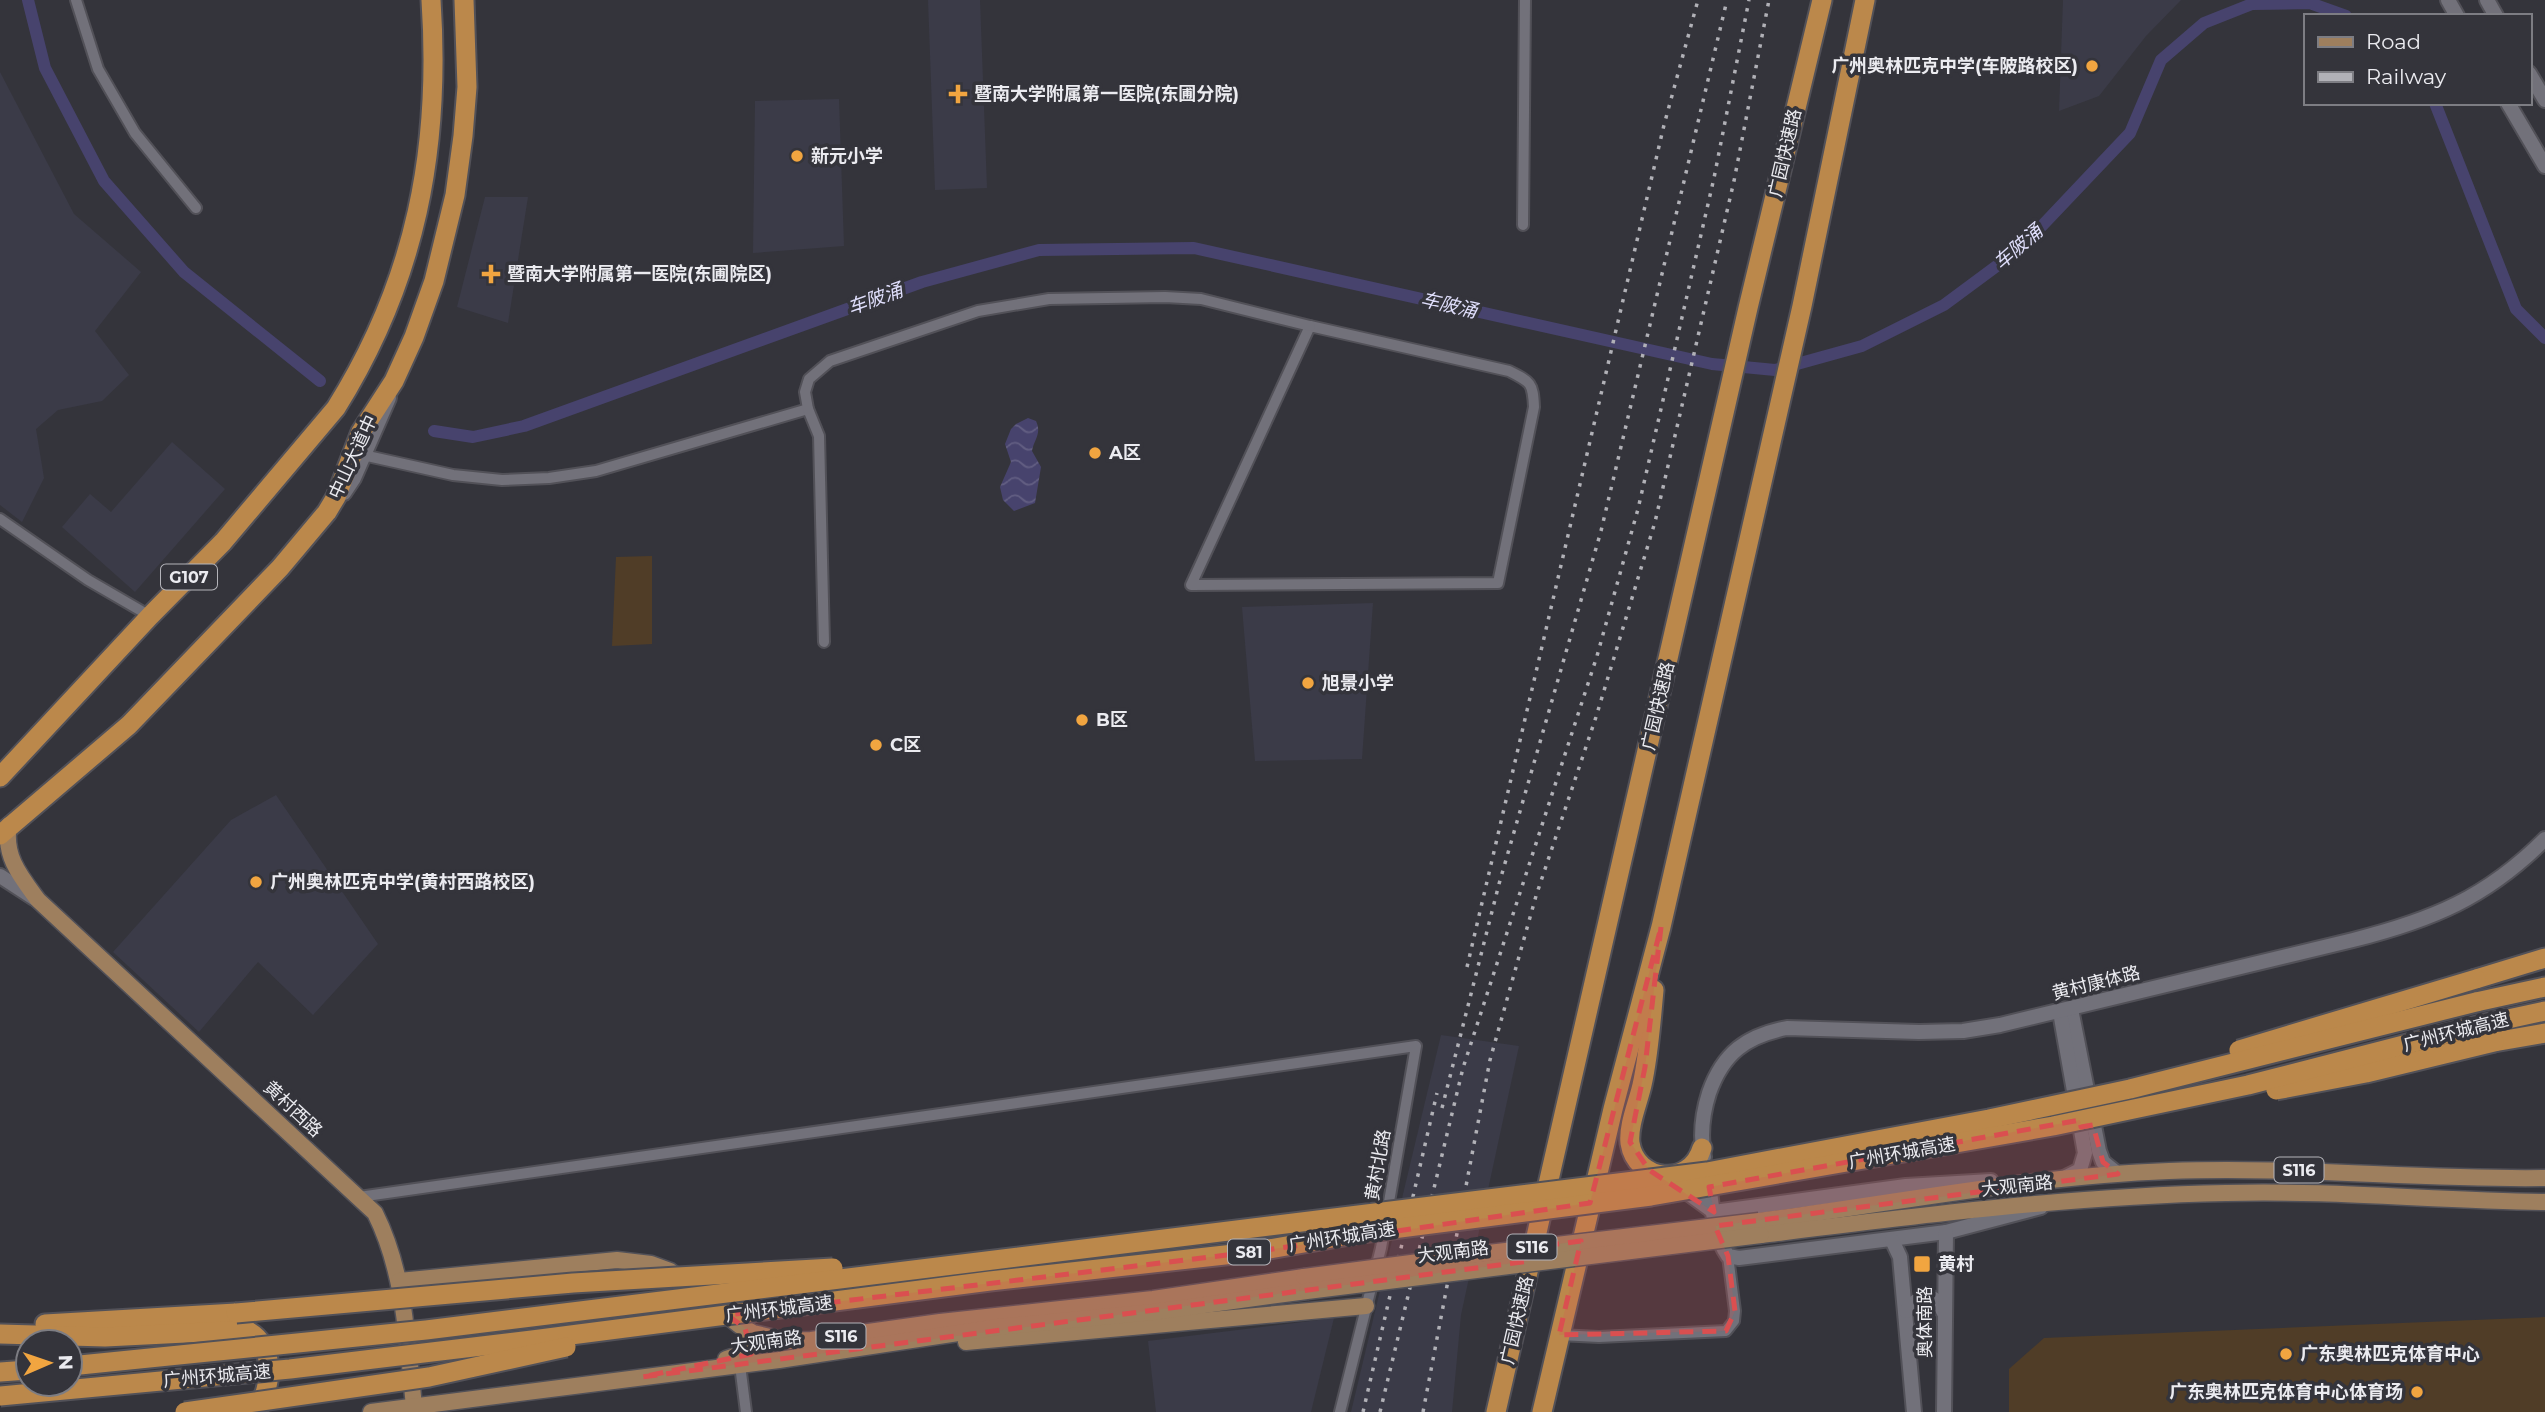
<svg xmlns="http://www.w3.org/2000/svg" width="2545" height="1412" font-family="Montserrat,'Noto Sans SC',sans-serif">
<defs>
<pattern id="water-waves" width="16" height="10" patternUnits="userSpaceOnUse" patternTransform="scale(1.75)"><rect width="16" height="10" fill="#47436d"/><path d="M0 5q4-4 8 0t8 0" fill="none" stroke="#625e82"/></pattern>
</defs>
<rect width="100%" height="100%" fill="#34343b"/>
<g fill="#3b3b48">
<polygon points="928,0 980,0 987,188 935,190"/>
<polygon points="2063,0 2181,0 2146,36 2099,96 2059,111"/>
<polygon points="0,72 74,214 141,272 95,331 129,375 102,401 58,410 36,429 44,478 22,522 0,505"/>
<polygon points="839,99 844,246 753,253 755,101"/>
<polygon points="485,197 528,197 508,323 457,307"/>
<polygon points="172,442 225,489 135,592 62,527 90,494 111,512"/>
<polygon points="1373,603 1362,759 1255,761 1242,607"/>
<polygon points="276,795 378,944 313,1015 258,962 199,1032 113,952 231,820"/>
<polygon points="1441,1035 1519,1046 1461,1315 1452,1412 1351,1412"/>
<polygon points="1334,1318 1311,1412 1156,1412 1148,1341"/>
</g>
<g fill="#503d27">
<polygon points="652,556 652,644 612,646 616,557"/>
<polygon points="2545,1317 2545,1412 2009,1412 2009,1369 2044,1338"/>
</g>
<path fill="url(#water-waves)" d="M1028,418L1036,421C1042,434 1034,439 1032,451L1041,467L1035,503L1014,511L1003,500L1000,487L1011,462L1005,444L1011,429L1016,424Z"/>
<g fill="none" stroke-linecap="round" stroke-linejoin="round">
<g stroke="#47436d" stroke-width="12">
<polyline points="28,0 45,68 104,181 184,272 320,381"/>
<polyline points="2435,103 2516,309 2545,338"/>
<polyline points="434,431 473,437 524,426 922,282 1039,250 1194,248 1712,364 1775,370 1862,346 1944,305 2021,248 2130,133 2161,60 2204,23 2252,4 2310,3 2346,16"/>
</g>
<defs>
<g id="street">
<polyline points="76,0 98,69 135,133 196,208"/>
<polyline points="1523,225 1525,0"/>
<path d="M1310,326L1509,371C1531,382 1533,383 1534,407L1498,583L1191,585Z"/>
<polyline points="363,455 453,475 502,480 549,478 596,471 808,409"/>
<polyline points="0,519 88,580 150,616"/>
<polyline points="824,642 819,436 808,409 805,392 809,379 830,361 978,311 1049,299 1165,297 1201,299 1310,326"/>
<polyline points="359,1197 1416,1046 1381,1248 1340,1412"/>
<polyline points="1559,1335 1599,1337 1726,1331 1734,1321 1735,1311 1728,1256"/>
<polyline points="740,1365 746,1412"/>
</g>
<g id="secondary">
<polyline points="2448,0 2457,16"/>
<polyline points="2487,0 2496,16"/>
<polyline points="2529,73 2545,100"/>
<polyline points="2508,103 2545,166"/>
<polyline points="344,493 354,478 389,398"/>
<polyline points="0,876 34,898"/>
<polyline points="2071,1009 2099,1151 2103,1162 2118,1174"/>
<polyline points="2060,1012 2085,1153 2080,1170 2066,1177"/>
<path d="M1704,1157C1700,1135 1702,1115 1709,1093C1723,1053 1746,1036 1787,1028L1919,1032L1963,1031L2000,1025L2353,940C2432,920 2486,898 2545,839"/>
<path d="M1708,1177C1712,1203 1713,1235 1728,1256L1739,1258L1946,1232L2041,1207"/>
<polyline points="1681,1188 1714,1212 1906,1186 1991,1181"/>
<polyline points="1892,1240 1900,1257 1914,1412"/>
<path d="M1906,1311C1920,1294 1934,1290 1944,1313"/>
<polyline points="1944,1412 1946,1232"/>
</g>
<g id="primary">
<path d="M9,825C3,856 21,877 38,900L375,1213C405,1273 407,1341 414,1406"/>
<path d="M1759,1221C1896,1203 2032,1176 2169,1171C2295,1166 2420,1180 2545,1178"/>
<path d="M1761,1235C1915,1216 2070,1196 2226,1193C2332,1190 2439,1201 2545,1202"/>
<polyline points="399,1281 617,1260 651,1264 670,1271 739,1325 753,1333 787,1341 811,1340 940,1322 1153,1299 1304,1277"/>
<polyline points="966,1342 1366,1306"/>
<polyline points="726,1359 747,1352 750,1347 745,1328"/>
<polyline points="371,1412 779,1360 998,1327 1153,1312 1307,1291"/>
</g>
<g id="highway">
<path d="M0,777L150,616L223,542L336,408C416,280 441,149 431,0"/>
<polyline points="0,835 129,725 280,568 327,512 336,497 361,432 394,381 414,337 434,281 455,195 463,136 467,87 464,0"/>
<polyline points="2476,979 2545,958"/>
<path d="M1654,990C1651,1021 1649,1054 1642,1085C1638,1103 1628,1125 1630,1143C1636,1182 1690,1188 1702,1148"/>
<polyline points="2476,1002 2545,987"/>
<polyline points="2485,1024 2545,1011"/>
<polyline points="2494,1042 2545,1033"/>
<polyline points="45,1324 236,1313"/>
<path d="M0,1334L105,1337L246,1330C277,1345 273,1388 255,1412"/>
<polyline points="0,1372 28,1370"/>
<polyline points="1496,1412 1748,308 1822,0"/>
<polyline points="1542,1412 1613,1109 1661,927 1802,306 1865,0"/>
</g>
</defs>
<use href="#street" stroke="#525158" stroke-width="14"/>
<use href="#secondary" stroke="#525158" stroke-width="18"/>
<use href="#primary" stroke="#525158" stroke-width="19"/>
<use href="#highway" stroke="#525158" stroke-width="23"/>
<use href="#street" stroke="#72717a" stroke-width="10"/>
<use href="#secondary" stroke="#72717a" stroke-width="14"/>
<use href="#primary" stroke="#9e7f5e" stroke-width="16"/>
<use href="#highway" stroke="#bb884b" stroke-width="19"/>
<g stroke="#b1b1b7" stroke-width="3.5" stroke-dasharray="3.5 7" stroke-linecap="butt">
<polyline points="1467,967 1664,125 1698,0"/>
<polyline points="1442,1108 1499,884 1601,531 1727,0"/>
<polyline points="1363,1412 1437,1093"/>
<polyline points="1380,1412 1463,1068 1597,656 1638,509 1714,178 1749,0"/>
<polyline points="1423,1412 1490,1060 1536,896 1596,717 1655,522 1734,181 1769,0"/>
</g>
<defs>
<g id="primary-bridge">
<polyline points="1304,1277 1480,1254 1759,1221"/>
<polyline points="1307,1291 1761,1235"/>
</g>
<g id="highway-bridge">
<polyline points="2239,1050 2476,979"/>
<polyline points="2276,1090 2366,1073 2494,1042"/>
<polyline points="236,1313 573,1283 833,1268"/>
<polyline points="70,1366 426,1330 1707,1172 1989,1119 2130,1089 2476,1002"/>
<polyline points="0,1396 290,1369 532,1340 990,1281 1252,1252 1361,1233 1651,1196 2053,1126 2248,1085 2485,1024"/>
<polyline points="185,1412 429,1377 566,1347"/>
</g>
</defs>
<use href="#primary-bridge" stroke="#525158" stroke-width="19" stroke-linecap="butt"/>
<use href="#highway-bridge" stroke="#525158" stroke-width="23" stroke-linecap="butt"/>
<use href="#primary-bridge" stroke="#9e7f5e" stroke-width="16"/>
<use href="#highway-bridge" stroke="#bb884b" stroke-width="19"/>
</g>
<path fill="#da4f50" fill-opacity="0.2" stroke="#da4f50" stroke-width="5" stroke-dasharray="14 9" stroke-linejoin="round" d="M1661,927L1645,1067L1630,1142L1649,1170L1714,1212L1709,1187L2080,1120L2081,1127L2093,1125L2103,1162L2118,1174L1715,1226L1728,1256L1735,1311L1726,1331L1559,1335L1581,1241L1534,1247L1530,1261L642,1377L751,1354L745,1328L727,1315L1252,1252L1590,1203Z"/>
<g fill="#f1a540" stroke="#34343b" stroke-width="2.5">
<circle cx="2092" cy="66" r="7"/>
<path d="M954.5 83.5h7v7h7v7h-7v7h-7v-7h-7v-7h7z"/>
<circle cx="797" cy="156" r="7"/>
<path d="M487.5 263.5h7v7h7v7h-7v7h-7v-7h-7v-7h7z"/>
<circle cx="1095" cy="453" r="7"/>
<circle cx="1308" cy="683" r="7"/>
<circle cx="1082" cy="720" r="7"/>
<circle cx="876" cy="745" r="7"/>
<circle cx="256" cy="882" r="7"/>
<rect x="1913" y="1255" width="18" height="18" rx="3.5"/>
<circle cx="2286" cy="1354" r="7"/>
<circle cx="2417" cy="1392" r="7"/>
</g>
<g text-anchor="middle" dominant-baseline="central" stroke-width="7" stroke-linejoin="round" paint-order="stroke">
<g fill="#34343b" stroke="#b4b4ba" stroke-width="2">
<rect x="161" y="564.5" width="56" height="25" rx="5"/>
<rect x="2274.5" y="1157.5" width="49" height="25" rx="5"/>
<rect x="1507.5" y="1234.5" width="49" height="25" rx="5"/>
<rect x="1228" y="1239.5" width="42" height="25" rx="5"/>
<rect x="816.5" y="1323.5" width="49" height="25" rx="5"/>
</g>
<g font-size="16" font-weight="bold" fill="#ebebf0">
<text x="189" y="577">G107</text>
<text x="2299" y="1170">S116</text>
<text x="1532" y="1247">S116</text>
<text x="1249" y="1252">S81</text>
<text x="841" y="1336">S116</text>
</g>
<g font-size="18" font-weight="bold" fill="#ebebf0" stroke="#34343b" text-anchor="start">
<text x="2078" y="66" text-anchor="end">广州奥林匹克中学(车陂路校区)</text>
<text x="974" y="94">暨南大学附属第一医院(东圃分院)</text>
<text x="811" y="156">新元小学</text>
<text x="507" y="274">暨南大学附属第一医院(东圃院区)</text>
<text x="1109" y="453">A区</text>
<text x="1322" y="683">旭景小学</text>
<text x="1096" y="720">B区</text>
<text x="890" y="745">C区</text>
<text x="270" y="882">广州奥林匹克中学(黄村西路校区)</text>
<text x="1938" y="1264">黄村</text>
<text x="2300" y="1354">广东奥林匹克体育中心</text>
<text x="2403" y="1392" text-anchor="end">广东奥林匹克体育中心体育场</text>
</g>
<g font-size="18" fill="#ebebf0" stroke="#34343b">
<text transform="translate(1785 153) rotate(-77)">广园快速路</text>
<text transform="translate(353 457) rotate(-65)">中山大道中</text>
<text transform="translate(1658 706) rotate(-77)">广园快速路</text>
<text transform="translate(2096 983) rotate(-14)">黄村康体路</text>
<text transform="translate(2456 1032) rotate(-14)">广州环城高速</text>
<text transform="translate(293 1109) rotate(43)">黄村西路</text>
<text transform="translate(1902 1153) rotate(-10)">广州环城高速</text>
<text transform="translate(1378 1165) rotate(-80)">黄村北路</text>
<text transform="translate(2017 1186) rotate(-6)">大观南路</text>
<text transform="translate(1342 1237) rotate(-9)">广州环城高速</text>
<text transform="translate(1453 1252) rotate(-7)">大观南路</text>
<text transform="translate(779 1309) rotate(-7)">广州环城高速</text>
<text transform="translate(1517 1320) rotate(-77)">广园快速路</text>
<text transform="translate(1925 1322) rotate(-90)">奥体南路</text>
<text transform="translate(766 1342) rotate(-8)">大观南路</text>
<text transform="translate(217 1376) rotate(-5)">广州环城高速</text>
</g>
<g font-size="19" font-style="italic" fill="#dfdefb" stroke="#34343b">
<text transform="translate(2018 247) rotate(-41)">车陂涌</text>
<text transform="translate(875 299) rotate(-20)">车陂涌</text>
<text transform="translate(1449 305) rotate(13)">车陂涌</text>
</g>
</g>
<rect x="2304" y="14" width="228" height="91" fill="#34343b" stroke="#7d7d83" stroke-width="2"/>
<rect x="2318" y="37" width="35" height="10" fill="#9e7f5e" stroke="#7d7d83" stroke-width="2"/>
<text x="2366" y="49" font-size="21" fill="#ebebf0">Road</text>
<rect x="2318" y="72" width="35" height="10" fill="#b1b1b7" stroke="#7d7d83" stroke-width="2"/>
<text x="2366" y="84" font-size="21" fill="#ebebf0">Railway</text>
<g transform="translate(49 1363) rotate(88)"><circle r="33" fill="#34343b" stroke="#7d7d83" stroke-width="2"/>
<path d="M0-5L12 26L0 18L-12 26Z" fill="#f1a540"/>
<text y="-10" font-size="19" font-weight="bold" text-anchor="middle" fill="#ebebf0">N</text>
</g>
</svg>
